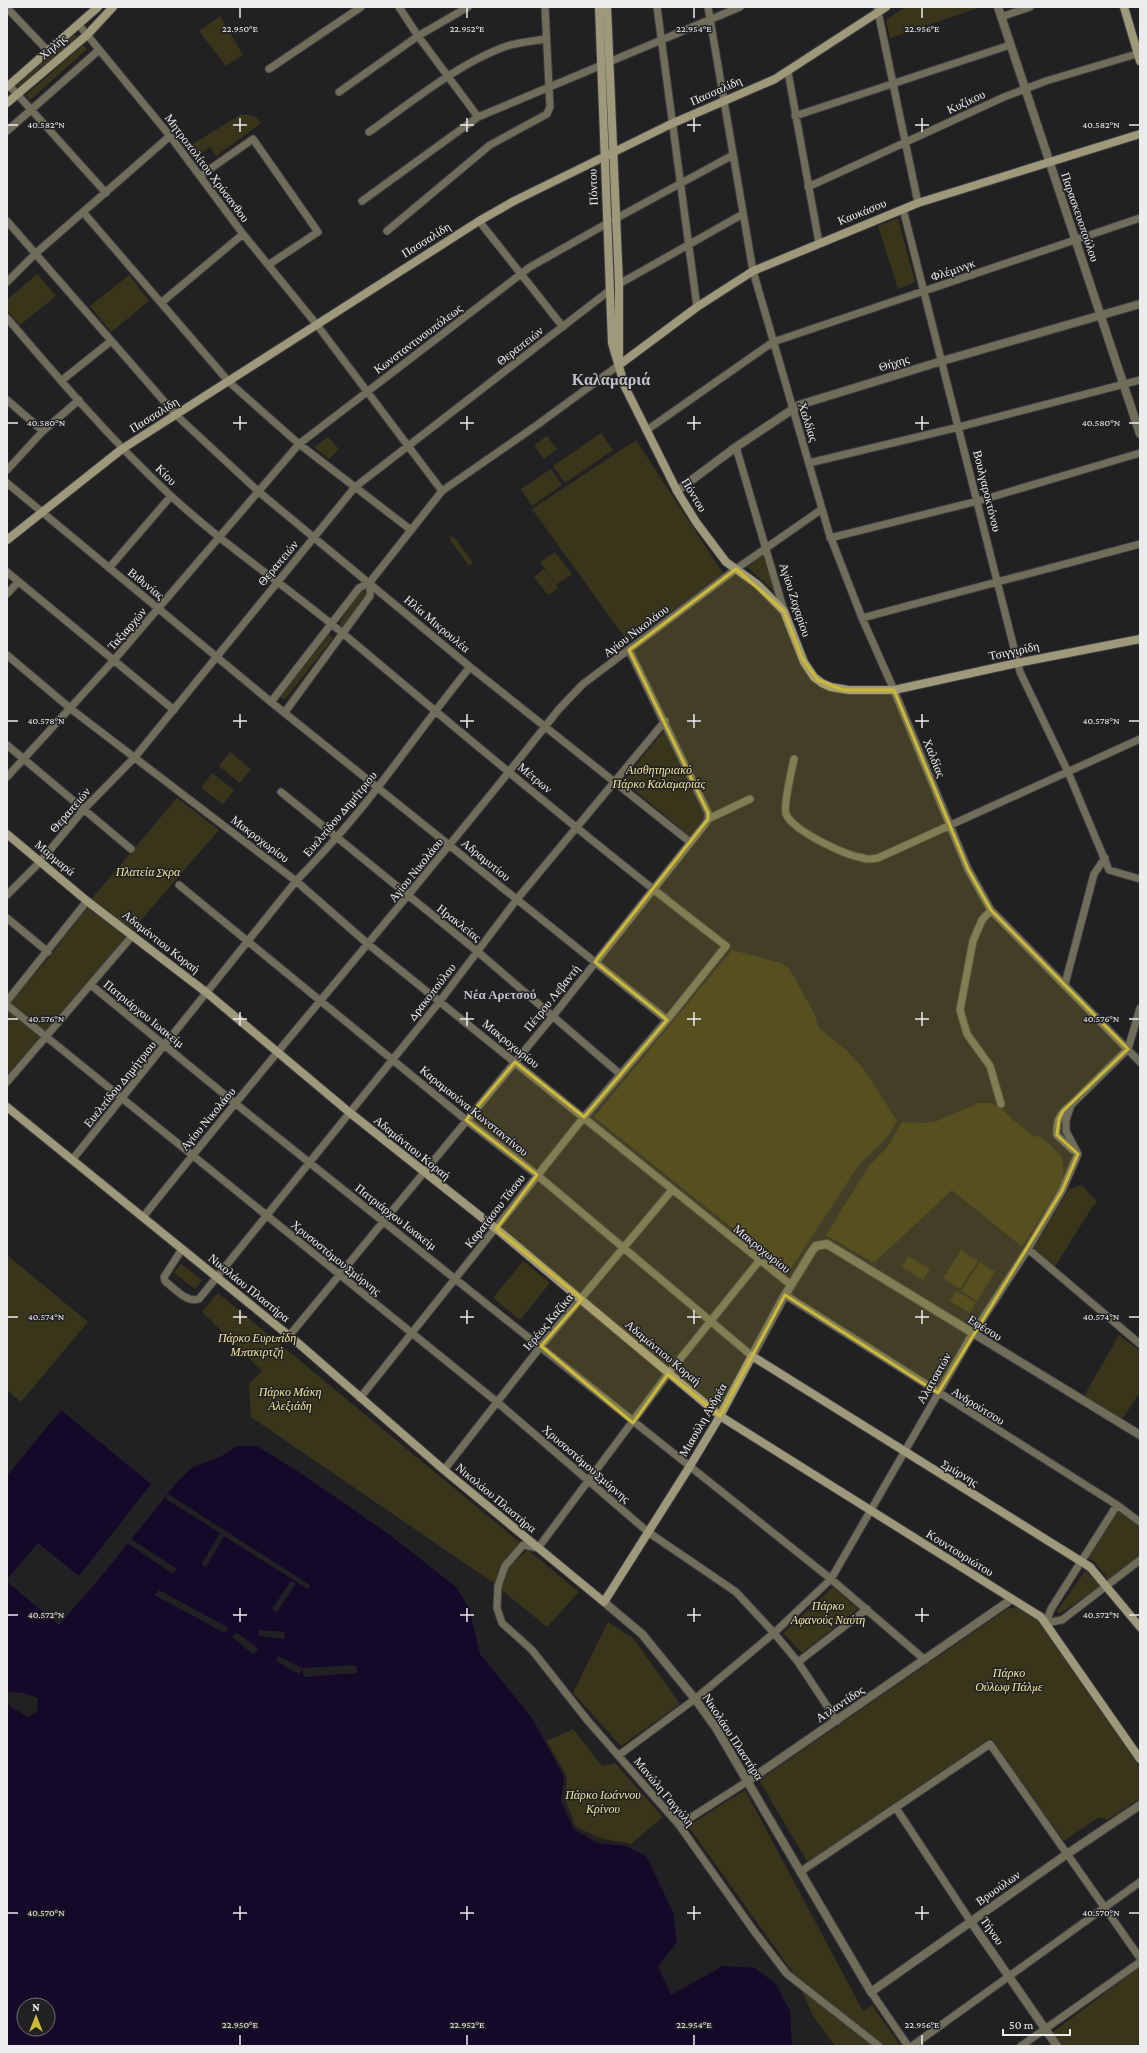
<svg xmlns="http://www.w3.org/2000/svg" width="1147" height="2053" viewBox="0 0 1147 2053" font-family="'Crimson Pro',serif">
<rect width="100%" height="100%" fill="#212124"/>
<path fill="#39351a" d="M905,7h76l-91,31 -4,-18z
M220,16l23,39 -17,11 -27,-35z
M72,31l8,10 -59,49 -7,-9z
M83,45l4,4 -57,51 -4,-5z
M240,115c9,-1 16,1 21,8l-45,33 -6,-9 -12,8 -7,-10z
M898,218l17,64 -17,7 -20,-63z
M37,274l19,22 -36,29 -13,-15v-10z
M129,275l20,26 -38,31 -21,-26z
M601,433l12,17 -48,33 -12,-17z
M547,436l10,13 -13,10 -10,-14z
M328,437l11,12 -10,10 -15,-12z
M636,440l88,135 -96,67 -96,-133z
M551,469l11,16 -30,21 -11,-17z
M451,536l4,2 18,25 -4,3 -19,-26z
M555,552l17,22 -16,11 2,3 -10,7 -14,-18 10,-8 12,16 -16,-23z
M763,555l12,35 -1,1 -27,-24z
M363,591l4,4 -23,33 -5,-5 22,-31z
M329,635l4,3 -47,60 -4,1 -2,-2z
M665,729l40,84v6l-14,18 -68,-56z
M230,752l21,17 -11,14 -21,-17z
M212,773l22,17 -11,14 -22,-16z
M177,798l42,32 -212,245v-69l44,-51 37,-52z
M732,950l49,13 8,5 26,47 3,12 29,24 16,17 34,53 -11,18 -26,24 -72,110 -194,-156z
M979,1103h10l11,4 12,12 21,17 8,1 7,6 14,14 2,22 -42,68 -70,-57 -78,73 -48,-28 43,-69 20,-21 13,-23 23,1 12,-2z
M1082,1185l15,17 -6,7 -37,59 -22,-19 37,-60z
M961,1250l17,11 -18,28 -17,-11z
M7,1255l81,67 -67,80 -14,-12z
M908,1256l22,13 -7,11 -21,-13z
M523,1261l27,22 -30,37 -27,-22z
M980,1262l15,10 -18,29 -16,-10z
M181,1264l21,16 -7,9 -21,-16z
M956,1291l20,11 -6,11 -20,-12z
M218,1293l305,252 -12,14 -13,27 -247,-169 -2,-33 13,-13 -60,-59z
M1119,1335l21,16v41l-18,28 -38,-24z
M1118,1511l22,15v31l-31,23 -14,-18 -8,-5z
M528,1550l51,42 -32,35 -49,-40c5,-17 17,-27 30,-37z
M1085,1571l17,15 -43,28 -2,-3z
M833,1587l25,22 -56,44 -19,-20z
M1018,1607l24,15 98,146v30l-33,22 -8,-3 -35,24 -73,-103 -183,125 -49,-83 248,-171z
M608,1622l26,17 46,65 -59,42 -48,-53z
M573,1729l29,37 13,-3 48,54 -32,27 -31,-6 -24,-11 -11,-28 2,-22 -20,-36z
M745,1790l118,221 9,-6 29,41h-66l-22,-30 -17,-39 -108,-151z
M1140,1967v79h-77l-10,-14z"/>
<path fill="#140929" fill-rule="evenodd" d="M61,1410l90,74 -72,92 -41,-33 -31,36v-103z
M237,1446h20l42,26 91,63 66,52 13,21 11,46 52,64 32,59 -3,24 13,29 24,13 27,3 21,10 27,56 4,30 -19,24 13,29 52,-29 32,2 20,15 15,28 2,35h-785v-464l52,43 41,-47 78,-97 15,-14 27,-10zM24,2005h24v24h-24z"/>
<path fill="#212124" d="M168,1494l142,91 -2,4 -84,-53 -18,31 -5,-2 19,-32 -54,-34z
M131,1539l46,30 -4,5 -46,-31z
M291,1581l5,2 -19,29 -5,-3z
M159,1590l70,38 -4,5 -71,-38z
M258,1630l27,2 -1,7 -25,-3z
M236,1632l22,16 -4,7 -22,-18z
M278,1656l24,12 54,-3 2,8 -54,4 -2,-8 -3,5 -23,-13z
M7,1692l17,1 14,5 -1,14 -9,5 -18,-11 -3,-3z"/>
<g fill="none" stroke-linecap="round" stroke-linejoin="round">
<defs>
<path id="minor" d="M399,7l19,29 60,81
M657,7l40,300
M708,7l45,264 76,262 33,85 32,72 74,179 23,41 149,152
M877,7l41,196
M7,8l41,43
M1001,17l29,-10
M79,25l91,111 73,98 74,91 125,166
M609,62l131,-55
M269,69l92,-62
M788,72l31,171
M9,85l97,108
M339,92l79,-56 50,-29
M795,116l215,-71
M7,131l92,-81
M369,132c40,-28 91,-70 138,-86 12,-4 26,-5 39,-7
M200,176l53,-37 65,93 -50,33
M808,187l196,-90 42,-16 94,-28
M362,201l116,-84 124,-52
M903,209l117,463 48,100 41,98 31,9
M83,212l146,170 70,62 112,86
M615,219l118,-64
M7,221l169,194 83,77 211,175 220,175
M479,221l84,106
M387,231l103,-86 57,-31 3,-7 -5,-100
M7,282l28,-28 135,-118
M619,284l124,-70
M162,302l81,-68
M7,318c52,61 104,122 163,177 55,51 119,93 176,141 125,105 251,211 380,310l-59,74 -83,97 -224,281
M61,381l50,-40
M7,400l36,31
M647,430l126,-88 367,-124
M736,447l48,164
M809,463l150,-36 181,-47
M7,470l36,-39 36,-31
M7,483l264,219 396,318
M830,538l148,-37 162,-48
M109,568l62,-72
M7,572l167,138
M7,594l11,-12
M862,618l278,-74
M629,650l79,163v6
M7,655l64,54 225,172 72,63 423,341
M271,702l88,-114 11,-6 72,-91 95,-66 82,-60
M285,712l85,-116v-14
M7,745l124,104
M794,759c-2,10 -11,47 -8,55 7,17 59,41 77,44 5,2 9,1 15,0l262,-119
M7,777l107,-117 185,-216 231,-177 76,-43
M281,792l197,160 142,122
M179,885l287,235 71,55 215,181
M7,895l33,-33 44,-53 51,-52 220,-270 255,-197
M991,910l-9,10 -9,21 -13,69 7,24 23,32 11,38
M7,918l41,34
M1065,984l29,-110 11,-16
M91,985l145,119 595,475 94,81
M7,1001l80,-100
M7,1005l490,397 151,130 88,60 38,41 24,29 39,59
M7,1082l126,-147
M1071,1105c-11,8 -15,16 -14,30l16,15
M72,1160l224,-279c29,-30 57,-61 82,-94 31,-40 60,-81 92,-120
M143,1217c136,-171 281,-336 416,-508l24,-25 153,-115 86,-60
M182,1249l-18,28 1,4c9,7 21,22 34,18l241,-298 77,-102 148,-178
M1028,1249l112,95
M759,1261l-91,113 -130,174 -15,-3 -18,21 -7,20 -1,22 5,15 30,27 56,71 91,104 75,106 33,43 92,72
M785,1295l332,210 23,17
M289,1336l264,-320 152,-192 3,-5 42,-20
M444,1470l97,-124 131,-156
M1117,1505l-66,104 -5,14 16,-3 78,-60
M798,1662l69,-53
M619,1755l76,-56 79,-66 57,-54 138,-239 59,-91 34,-58 16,-37 -12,-23v-11l5,-15 57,-56 12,-41
M896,1808l75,114
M679,1825l69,-44
M800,1872l190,-128 150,214
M871,1992l37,54
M912,2046l228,-164
M1021,2046l119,-84"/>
<path id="tertiary" d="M998,7l142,427
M677,491l59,-44 63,-42 143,-44 198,-57
M752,1356l33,-61 27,-44 4,-5 11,-2 313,191
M604,1602l38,32 53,65 21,29 155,264 196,-138 73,-49
M748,1781l264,-182
M971,1922l86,124"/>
<path id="secondary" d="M599,7l13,336 13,44 52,104 19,31 30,40 31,22 27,27 20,51 10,15 8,6 9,4 18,3h45l123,-27 123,-24
M607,7l12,277v76
M1124,7l16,54
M7,87l91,-80
M7,103l80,-68 26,-28
M619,365l78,-58 56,-36 165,-68 222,-69
M7,540l115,-91 357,-228 35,-20 157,-77 104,-45 111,-72
M7,834l80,67 120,92 142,119 150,119 221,185 321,201 99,142
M7,1107l291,236 146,127 160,132 86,-136 30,-50 32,-60 338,211 50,60"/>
</defs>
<use href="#minor" stroke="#3d3d40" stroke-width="9"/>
<use href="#tertiary" stroke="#3d3d40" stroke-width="10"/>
<use href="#secondary" stroke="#3d3d40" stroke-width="10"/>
<use href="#minor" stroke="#706e5b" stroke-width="7"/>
<use href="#tertiary" stroke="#706e5b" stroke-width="8"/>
<use href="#secondary" stroke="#9e997b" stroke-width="8"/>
</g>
<path fill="#cdb938" fill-opacity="0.2" stroke="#cdb938" stroke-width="3" stroke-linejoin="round" d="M736,569l48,42 18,47 16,22 25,10h51l74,179 23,41 137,139 -65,62 -4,8 -2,16 21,19 -16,37 -124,202 -153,-98 -65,121 -52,-42 -35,49 -92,-77 41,-47 -86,-70 41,-54 -71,-55 49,-58 69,55 83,-97 -72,-58 113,-143v-6l-79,-163z"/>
<path fill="none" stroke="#ececee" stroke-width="1.5" d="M240,8v10M467,8v10M694,8v10M922,8v10M240,118v14M467,118v14M694,118v14M922,118v14M8,125h10M233,125h14M460,125h14M687,125h14M915,125h14M1129,125h10M240,416v14M467,416v14M694,416v14M922,416v14M8,423h10M233,423h14M460,423h14M687,423h14M915,423h14M1129,423h10M240,714v14M467,714v14M694,714v14M922,714v14M8,721h10M233,721h14M460,721h14M687,721h14M915,721h14M1129,721h10M240,1012v14M467,1012v14M694,1012v14M922,1012v14M8,1019h10M233,1019h14M460,1019h14M687,1019h14M915,1019h14M1129,1019h10M240,1310v14M467,1310v14M694,1310v14M922,1310v14M8,1317h10M233,1317h14M460,1317h14M687,1317h14M915,1317h14M1129,1317h10M240,1608v14M467,1608v14M694,1608v14M922,1608v14M8,1615h10M233,1615h14M460,1615h14M687,1615h14M915,1615h14M1129,1615h10M240,1906v14M467,1906v14M694,1906v14M922,1906v14M8,1913h10M233,1913h14M460,1913h14M687,1913h14M915,1913h14M1129,1913h10M240,2035v10M467,2035v10M694,2035v10M922,2035v10"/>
<g text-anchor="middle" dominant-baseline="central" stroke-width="3" stroke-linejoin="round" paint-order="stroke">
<g font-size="12" fill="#ececee" stroke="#212124">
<text transform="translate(53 47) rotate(-40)">Χηλής</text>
<text transform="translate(716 91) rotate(-24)">Πασσαλίδη</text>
<text transform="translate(966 102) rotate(-25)">Κυζίκου</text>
<text transform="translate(207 168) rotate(53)">Μητροπολίτου Χρύσανθου</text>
<text transform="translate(593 187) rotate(-92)">Πόντου</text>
<text transform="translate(862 212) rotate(-22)">Καυκάσου</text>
<text transform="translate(1080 217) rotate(71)">Παρασκευοπούλου</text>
<text transform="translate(426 240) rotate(-32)">Πασσαλίδη</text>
<text transform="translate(953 270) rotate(-19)">Φλέμινγκ</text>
<text transform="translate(418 339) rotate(-37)">Κωνσταντινουπόλεως</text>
<text transform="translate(520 346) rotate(-38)">Θεραπειών</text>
<text transform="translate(894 363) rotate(-17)">Θήχης</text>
<text transform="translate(154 415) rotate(-32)">Πασσαλίδη</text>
<text transform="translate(808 422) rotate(72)">Χαλδίας</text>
<text transform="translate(166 475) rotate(44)">Κίου</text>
<text transform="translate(987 491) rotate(76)">Βουλγαροκτόνου</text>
<text transform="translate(694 495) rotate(59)">Πόντου</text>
<text transform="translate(278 563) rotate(-50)">Θεραπειών</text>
<text transform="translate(146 584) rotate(39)">Βιθυνίας</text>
<text transform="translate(795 600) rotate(72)">Αγίου Ζαχαρίου</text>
<text transform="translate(437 624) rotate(40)">Ηλία Μικρουλέα</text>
<text transform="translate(127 629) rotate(-49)">Ταξιαρχών</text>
<text transform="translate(636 631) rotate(-37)">Αγίου Νικολάου</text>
<text transform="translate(1014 651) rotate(-12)">Τσιγγιρίδη</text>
<text transform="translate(934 758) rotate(68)">Χαλδίας</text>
<text transform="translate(535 778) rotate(39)">Μέτρων</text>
<text transform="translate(70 810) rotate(-49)">Θεραπειών</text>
<text transform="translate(340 814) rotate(-50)">Ευελπίδου Δημήτριου</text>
<text transform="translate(260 839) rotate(37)">Μακροχωρίου</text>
<text transform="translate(55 858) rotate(40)">Μαρμαρά</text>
<text transform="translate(486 860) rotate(39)">Αδραμυτίου</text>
<text transform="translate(416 870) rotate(-51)">Αγίου Νικολάου</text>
<text transform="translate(459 923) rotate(38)">Ηρακλείας</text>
<text transform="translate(161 942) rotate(38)">Αδαμάντιου Κοραή</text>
<text transform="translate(432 992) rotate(-52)">Δρακοπούλου</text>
<text transform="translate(552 998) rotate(-51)">Πέτρου Λεβαντή</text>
<text transform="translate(144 1014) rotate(39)">Πατριάρχου Ιωακείμ</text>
<text transform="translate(511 1044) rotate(39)">Μακροχωρίου</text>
<text transform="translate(120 1084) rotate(-51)">Ευελπίδου Δημήτριου</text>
<text transform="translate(474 1111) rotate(39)">Καραμαούνα Κωνσταντίνου</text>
<text transform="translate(208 1119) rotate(-50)">Αγίου Νικολάου</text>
<text transform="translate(412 1148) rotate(39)">Αδαμάντιου Κοραή</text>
<text transform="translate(495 1211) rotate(-52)">Καρατάσου Τάσου</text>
<text transform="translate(396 1217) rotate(38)">Πατριάρχου Ιωακείμ</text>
<text transform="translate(762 1249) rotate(39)">Μακροχωρίου</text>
<text transform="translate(336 1258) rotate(39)">Χρυσοστόμου Σμύρνης</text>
<text transform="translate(249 1288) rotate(39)">Νικολάου Πλαστήρα</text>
<text transform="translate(548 1322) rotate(-50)">Ιερέως Καζίκα</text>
<text transform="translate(985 1328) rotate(32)">Εφέσου</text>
<text transform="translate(663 1353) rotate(40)">Αδαμάντιου Κοραή</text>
<text transform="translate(934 1378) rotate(-60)">Αλατσατών</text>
<text transform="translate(978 1406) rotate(32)">Ανδρούτσου</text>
<text transform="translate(703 1420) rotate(-60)">Μιαούλη Ανδρέα</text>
<text transform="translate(586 1464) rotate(41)">Χρυσοστόμου Σμύρνης</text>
<text transform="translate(960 1473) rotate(32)">Σμύρνης</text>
<text transform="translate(496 1498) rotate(40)">Νικολάου Πλαστήρα</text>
<text transform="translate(960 1553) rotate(32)">Κουντουριώτου</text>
<text transform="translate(840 1704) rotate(-34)">Ατλαντίδος</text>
<text transform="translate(733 1737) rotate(57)">Νικολάου Πλαστήρα</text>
<text transform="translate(664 1792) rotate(50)">Μανώλη Γαγγύλη</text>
<text transform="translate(998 1888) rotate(-35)">Βρυούλων</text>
<text transform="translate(992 1931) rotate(55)">Τήνου</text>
</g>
<g font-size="12" font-style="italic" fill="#f0e59b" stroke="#212124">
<text x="659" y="770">Αισθητηριακό<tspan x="659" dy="14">Πάρκο Καλαμαριάς</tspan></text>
<text x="148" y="872">Πλατεία Σκρα</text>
<text x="257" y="1338">Πάρκο Ευριπίδη<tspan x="257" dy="14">Μπακιρτζή</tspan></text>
<text x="290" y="1392">Πάρκο Μάκη<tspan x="290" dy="14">Αλεξιάδη</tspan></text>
<text x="828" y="1606">Πάρκο<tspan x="828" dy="14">Αφανούς Ναύτη</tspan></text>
<text x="1009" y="1673">Πάρκο<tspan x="1009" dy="14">Ούλωφ Πάλμε</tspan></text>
<text x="603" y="1795">Πάρκο Ιωάννου<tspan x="603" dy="14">Κρίνου</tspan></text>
</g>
<g font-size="13" font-weight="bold" fill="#c1c0c5" stroke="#212124">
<text x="500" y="994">Νέα Αρετσού</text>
</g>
<g font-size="16" font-weight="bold" fill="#c1c0c5" stroke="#212124">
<text x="611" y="379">Καλαμαριά</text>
</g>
</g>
<g font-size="10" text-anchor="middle" fill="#ececee" stroke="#212124" stroke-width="3" stroke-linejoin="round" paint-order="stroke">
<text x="240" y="32">22.950°E</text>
<text x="467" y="32">22.952°E</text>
<text x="694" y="32">22.954°E</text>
<text x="922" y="32">22.956°E</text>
<text x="46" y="128">40.582°N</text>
<text x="1101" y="128">40.582°N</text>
<text x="46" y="426">40.580°N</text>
<text x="1101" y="426">40.580°N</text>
<text x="46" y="724">40.578°N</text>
<text x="1101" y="724">40.578°N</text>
<text x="46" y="1022">40.576°N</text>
<text x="1101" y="1022">40.576°N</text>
<text x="46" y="1320">40.574°N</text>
<text x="1101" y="1320">40.574°N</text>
<text x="46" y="1618">40.572°N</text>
<text x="1101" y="1618">40.572°N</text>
<text x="46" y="1916">40.570°N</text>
<text x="1101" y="1916">40.570°N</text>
<text x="240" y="2028">22.950°E</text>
<text x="467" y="2028">22.952°E</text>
<text x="694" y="2028">22.954°E</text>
<text x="922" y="2028">22.956°E</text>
</g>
<rect width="1147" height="2053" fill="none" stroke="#ececee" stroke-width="16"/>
<g transform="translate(36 2017)"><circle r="19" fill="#212124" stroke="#727275"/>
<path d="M0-3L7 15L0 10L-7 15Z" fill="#cdb938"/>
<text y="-6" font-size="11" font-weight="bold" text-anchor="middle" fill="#ececee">N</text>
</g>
<path d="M1003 2029v6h67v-6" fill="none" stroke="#ececee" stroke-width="2"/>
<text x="1009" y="2029" font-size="12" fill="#ececee" stroke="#212124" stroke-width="3" paint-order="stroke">50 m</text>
</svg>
